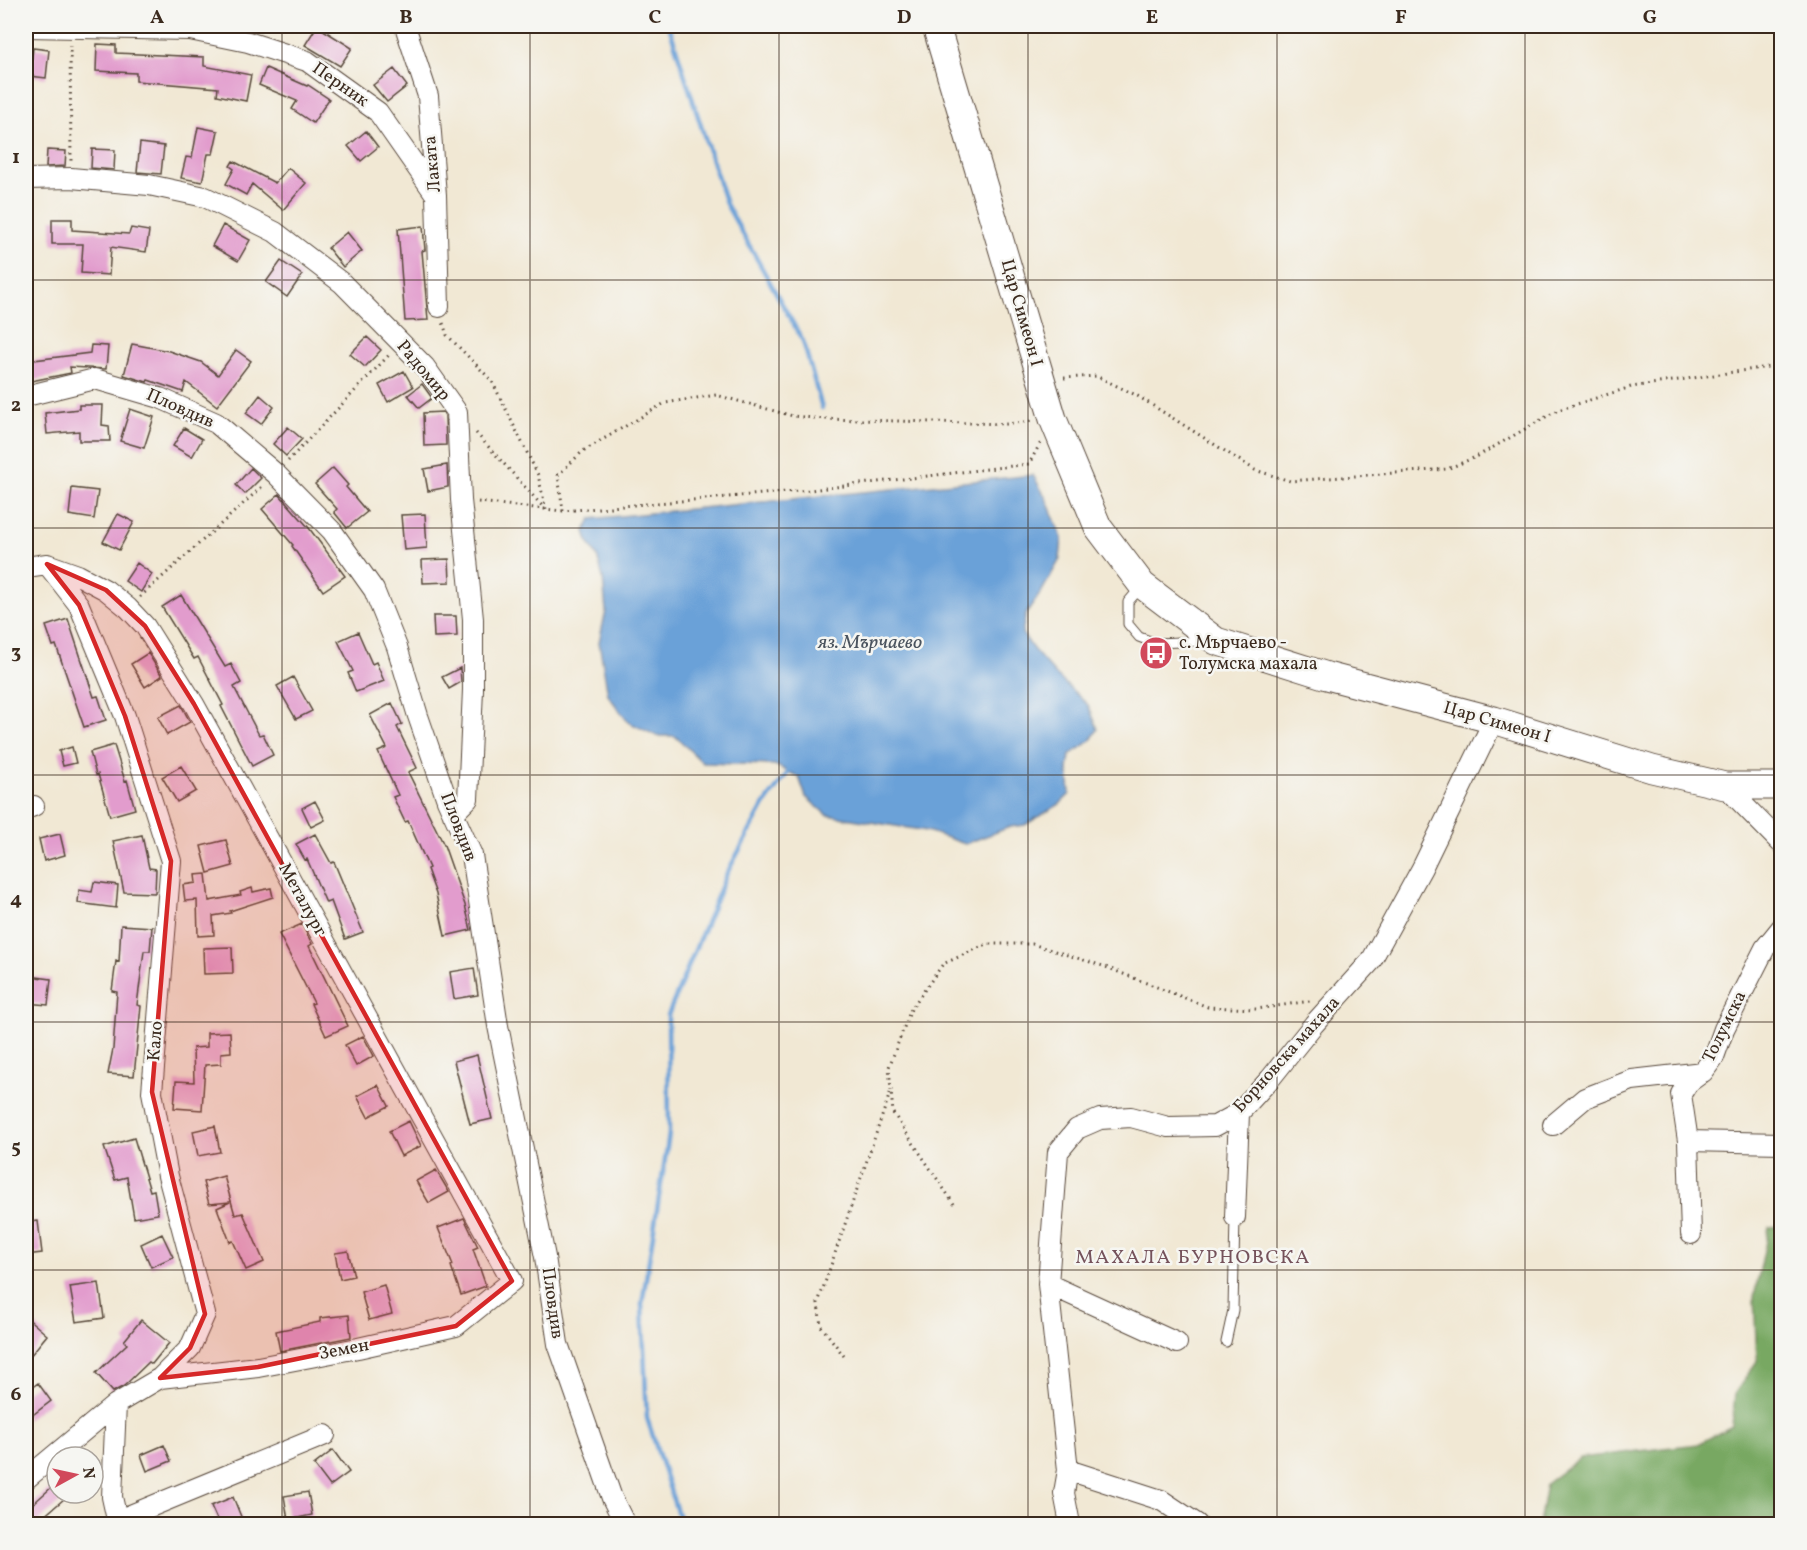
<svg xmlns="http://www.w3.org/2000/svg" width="1807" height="1550" viewBox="0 0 1807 1550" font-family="Vollkorn,serif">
<rect width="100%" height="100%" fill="#f6f6f2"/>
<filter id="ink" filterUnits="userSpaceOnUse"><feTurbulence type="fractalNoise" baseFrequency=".0167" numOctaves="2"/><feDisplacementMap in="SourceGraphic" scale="12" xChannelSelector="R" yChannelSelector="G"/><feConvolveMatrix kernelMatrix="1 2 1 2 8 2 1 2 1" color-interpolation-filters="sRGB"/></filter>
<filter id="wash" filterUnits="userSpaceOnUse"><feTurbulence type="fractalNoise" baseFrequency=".008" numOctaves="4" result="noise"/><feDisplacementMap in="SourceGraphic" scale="24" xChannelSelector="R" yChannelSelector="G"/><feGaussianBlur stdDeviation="1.35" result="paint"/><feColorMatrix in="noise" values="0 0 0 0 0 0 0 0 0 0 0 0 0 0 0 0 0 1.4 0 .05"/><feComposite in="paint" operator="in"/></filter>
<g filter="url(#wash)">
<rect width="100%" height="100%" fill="#f1e8d4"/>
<path fill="#78a862" stroke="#5a6940" stroke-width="1.5" d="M1781,1226v298h-242l7,-40 34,-26 118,-14 34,-18 3,-33 22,-32 -3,-64 15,-70z"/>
<path fill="#6aa1d8" stroke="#52667b" stroke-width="1.5" d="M1033,475l13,23 16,40 -2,21 -18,32 -16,23 -4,19 11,16 24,27 31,29 10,24 -7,11 -21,15 -2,14 2,25 -10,10 -35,21 -15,2 -45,17 -38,-13 -100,-16 -21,-18 -7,-20 -24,-12 -72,-2 -28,-27h-18l-29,-14 -20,-27 -9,-53 7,-31 -3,-33 -6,-22 -9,-14 -3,-11 6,-12z"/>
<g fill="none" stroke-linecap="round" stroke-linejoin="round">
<path stroke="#6aa1d8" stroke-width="4.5" d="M669,26l57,178 77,137 19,67
M681,1524l-34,-106 -5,-114 27,-170 -1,-119 59,-142 37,-68 28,-38"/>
</g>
<g id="blocks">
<path fill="#e29ccd" d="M317,26l35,22 -12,18 -35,-21z
M97,44l19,1v8l88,4v9l47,9 -5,26 -29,-6 1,-7 -82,-7v-8l-40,-2z
M33,48l16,2 -3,28 -16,-2z
M266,68l41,18 1,-1 21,14 -16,24 -21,-14 5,-8 -38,-16z
M394,69l13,17 -20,16 -14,-17z
M198,127l20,4 -5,23h-5l-6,28 -21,-4 5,-21 6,1z
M366,131l12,16 -17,14 -13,-15z
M140,143l24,3 -3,28 -24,-2z
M92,149l23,1 -1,20 -23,-2z
M47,150l19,1 -1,15 -19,1z
M233,161l42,22 13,-15 18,15 -23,27 -31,-26 -6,11 -20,-11 8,-15 -4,-3z
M52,219h20v11l57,4 2,-6 18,3 -3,21 -35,-5 -2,28 -28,-2 2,-29h-31z
M223,225l27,15 -12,21 -26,-15z
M423,226l2,24 -3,1 6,69 -23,1 -7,-92z
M347,232l15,19 -19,16 -15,-19z
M281,261l21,14 -15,22 -21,-15z
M367,337l14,13 -16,17 -15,-13z
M132,344l37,7 32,11 17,13 18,-25 15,11 -34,45 -31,-24 -3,10 -35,-12 -1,2 -23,-7z
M91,345l17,1 -2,23 -36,-2 1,6 -45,9v-21l64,-8z
M404,371l9,16 -25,15 -9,-17z
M422,384l10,14 -13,10 -11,-13z
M260,395l14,12 -13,17 -15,-11z
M79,405h24l-1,20 7,1 1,15h-31v-10l-32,3 -2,-21 34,-4z
M130,409l24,8 -10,31 -24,-7z
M443,412l2,4 1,29 -22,1 -1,-33z
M288,427l14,12 -16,17 -13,-12z
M184,428l18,11 -10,18 -19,-11z
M447,465l1,22 -20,4 -4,-22z
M251,468l10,10 -16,16 -9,-9z
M333,468l15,17 -2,2 21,25 -20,16 -13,-16 3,-3 -22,-25z
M72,488l26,3 -4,28 -25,-4z
M279,494l30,34 36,48 -22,15 -31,-45 1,-1 -31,-36z
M118,514l16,8 -15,28 -16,-8z
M425,514l2,34 -23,2 -3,-35z
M449,559l1,23 -27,1 -1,-23z
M137,563l15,11 -11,18 -16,-11z
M181,595l44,72 6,-3 10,19 -7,4 25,48 4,-1 10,21 -21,11 -31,-60 2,-1 -25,-48 -4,2 -32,-52z
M433,616h23l1,20 -23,1z
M68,619l26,78 4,-1 8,24 -22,7 -28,-82 -3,1 -7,-20z
M358,632l14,32 4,-2 8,19 -28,11 -8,-19 5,-2 -15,-30z
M148,653l14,23 -17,11 -14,-23z
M460,668l1,14 -12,7 -7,-12z
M293,677l19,34 -16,8 -19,-33z
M392,703l10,21 -5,3 20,41 -9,4 36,73 21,60 6,25 -26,6 -9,-42 -9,-25 2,-1 -21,-47 -3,1 -12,-25 5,-2 -20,-43 9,-4 -17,-33z
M181,705l9,17 -23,13 -9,-18z
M114,745l11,36 2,-1 8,29 -25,7 -12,-42 -2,1 -6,-23z
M72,747l4,16 -13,3 -4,-15z
M181,766l15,25 -19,11 -15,-25z
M315,801l10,19 -14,7 -9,-19z
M60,834l5,21 -21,6 -5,-22z
M315,834l16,29 3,-1 29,70 -18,7 -14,-38 -5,2 -19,-44 -2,1 -9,-16z
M142,835l7,33 7,1 -1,24 -31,-1 -11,-51z
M226,840l7,26 -25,7 -7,-27z
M206,874l3,27 32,-6 -1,-3 12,-4 1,4 18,-4 2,9 -43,14 1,2 -18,3 1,19 -16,1 -1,-36 -12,1 -2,-16 13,-2 -1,-8z
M94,882l24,3 -2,23 -38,-5 1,-13 13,2z
M302,924l10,20 -3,2 39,80 -22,10 -15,-32 3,-1 -35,-69z
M121,925l31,2 -2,24h-6l-7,54 4,1 -7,70 -26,-2 5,-25 4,-57 -5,-1 4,-30 3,1z
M232,947l1,26 -29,1 -1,-26z
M474,968l4,27 -24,4 -4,-27z
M29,976l22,3 -3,26 -22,-2z
M230,1032l1,20 -10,1v11l-16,1 -3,45 -28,-2 2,-27 18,1 -1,-34 14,-1v-14z
M363,1036l11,20 -18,10 -11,-21z
M477,1055l15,64 -22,5 -16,-63z
M378,1085l11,21 -21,11 -11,-21z
M409,1121l12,25 -20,10 -12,-25z
M215,1126l5,26 -22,4 -5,-25z
M134,1138l16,53 4,-1 4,24 -24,4 -7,-41 -12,3 -11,-33z
M436,1170l13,22 -20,11 -13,-22z
M224,1176l11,39 8,-2 21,49 -18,8 -13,-29 -3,1 -13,-34 13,-6 -21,2 -6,-22z
M464,1218l14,29 -5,2 13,37 -25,9 -10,-29 2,-1 -15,-37z
M38,1221l4,32 -16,2v-33z
M162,1234l11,23 -22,10 -10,-23z
M348,1251l6,25 -14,3 -5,-26z
M99,1283l5,35 -28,4 -6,-35z
M384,1285l8,29 -23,6 -8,-28z
M349,1315l2,22 -71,14 -4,-20 44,-9v-4z
M26,1317l21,18 -21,26z
M141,1320l28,23 -17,21 -3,-2 -25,24 -11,6 -17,-19 31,-29 -3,-3z
M38,1383l13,18 -25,19v-28z
M164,1445l7,16 -24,10 -6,-16z
M333,1450l16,22 -19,14 -16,-21z
M53,1486l11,13 -29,25h-9v-14z
M308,1492l4,23 -24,5 -4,-24z
M233,1497l11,27h-25l-8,-18z"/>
</g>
</g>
<g filter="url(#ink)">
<use href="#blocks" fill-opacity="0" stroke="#564639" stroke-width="1.5"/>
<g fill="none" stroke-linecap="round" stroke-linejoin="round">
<defs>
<path id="lane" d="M1141,587l-13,15v22l11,13 16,6 51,-2
M1226,1342l7,-32 2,-93"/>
<path id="street" d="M405,26l23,70 8,99 3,112
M26,27l164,3 58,12 59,19 71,51 58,83
M26,179l45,-1 78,7 56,12 70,35 67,51 83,84 32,45 4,88 12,119v71l-5,109 -15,15
M26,396l69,-17 65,19 56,25 60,51 56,57 42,59 23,57 21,69 29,84 25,55 26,171 47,231 13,87 54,154 13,26
M26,567l21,-3 31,11 28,15 22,18 17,18 49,78 318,577 -56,45 -98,22 -100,19 -98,11
M1725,786l57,58
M26,809l8,-3
M1553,1125l32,-27 47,-18 71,-8
M1688,1141l94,2
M1235,1217l4,-104
M1691,1234l-3,-93 -7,-47 7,-11 15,-11 11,-15 10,-28 41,-81 17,-21
M1048,1284l129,59
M116,1404l-4,93 6,27
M1068,1470l93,30 36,24
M26,1479l90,-75 44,-26 30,-30 15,-34 -37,-138 -16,-84 19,-231 -46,-145 -46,-111 -32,-41
M116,1521l209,-86
M1070,1524l-6,-31 4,-23 -20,-186 10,-132 19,-23 23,-10 31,-2 37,10 47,-1 24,-13 31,-34 44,-55 57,-63 51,-93 72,-148"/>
<path id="secondary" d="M936,26l117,393 45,108 44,58 74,56 111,35 167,44 158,49 73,17h57"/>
</defs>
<use href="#lane" stroke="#564639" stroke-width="11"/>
<use href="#street" stroke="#564639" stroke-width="22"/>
<use href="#secondary" stroke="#564639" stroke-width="29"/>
<path stroke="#564639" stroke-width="3" stroke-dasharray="1.5 4.5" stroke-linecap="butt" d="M70,45l1,116
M443,323l4,12 45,46 46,94 8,35
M1064,378l32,-2 40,19 119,75 35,11 157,-12 31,-13 80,-46 73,-23 151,-22
M476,433l68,75
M288,461l101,-106
M478,502l85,9 247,-21 219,-26 12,-22
M563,511l-5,-36 25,-24 82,-48 51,-8 77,21 31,3 182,5 25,-3
M140,597l124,-112
M954,1204l-61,-91 -4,-46 22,-58 32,-45 44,-20h45l71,22 105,41 49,2 53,-8
M844,1356l-23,-30 -3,-23 72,-210"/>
<use href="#lane" stroke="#fff" stroke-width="9"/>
<use href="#street" stroke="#fff" stroke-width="20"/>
<use href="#secondary" stroke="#fff" stroke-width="27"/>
</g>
</g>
<path fill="#d62828" fill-opacity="0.2" stroke="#d62828" stroke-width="4.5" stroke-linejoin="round" d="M47,564l59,26 39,36 49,78 318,577 -56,45 -198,41 -98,11 30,-30 15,-34 -53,-222 19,-231 -46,-145 -46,-111z"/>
<path fill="none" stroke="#3b2a1e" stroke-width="1.5" stroke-opacity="0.55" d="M282,26v1498M530,26v1498M779,26v1498M1028,26v1498M1277,26v1498M1525,26v1498M26,280h1756M26,528h1756M26,775h1756M26,1022h1756M26,1270h1756"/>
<defs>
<symbol id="bus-disc" viewBox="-11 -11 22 22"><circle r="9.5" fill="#d1495b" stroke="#f6f6f2"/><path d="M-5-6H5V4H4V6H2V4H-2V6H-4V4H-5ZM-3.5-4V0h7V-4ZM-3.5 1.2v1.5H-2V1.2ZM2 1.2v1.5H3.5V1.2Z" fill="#fff"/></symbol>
</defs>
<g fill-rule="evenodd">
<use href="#bus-disc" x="1137" y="634" width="38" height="38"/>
</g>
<g text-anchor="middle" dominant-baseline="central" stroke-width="5" stroke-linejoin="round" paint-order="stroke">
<g font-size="18" fill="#3b2a1e" stroke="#f6f6f2">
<text transform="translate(340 85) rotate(35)">Перник</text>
<text transform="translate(433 164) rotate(-95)">Лаката</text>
<text transform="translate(1021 313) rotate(74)">Цар Симеон I</text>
<text transform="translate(423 371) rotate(50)">Радомир</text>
<text transform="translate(180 409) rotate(24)">Пловдив</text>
<text transform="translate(1497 723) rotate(16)">Цар Симеон I</text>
<text transform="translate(458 827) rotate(69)">Пловдив</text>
<text transform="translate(302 900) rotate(61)">Металург</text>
<text transform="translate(1725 1027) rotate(-64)">Толумска</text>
<text transform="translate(156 1041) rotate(-86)">Кало</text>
<text transform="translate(1287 1055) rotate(-48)">Борновска махала</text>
<text transform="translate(552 1303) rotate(82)">Пловдив</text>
<text transform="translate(344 1350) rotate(-11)">Земен</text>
</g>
<g font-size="18" fill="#3b2a1e" stroke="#f6f6f2" text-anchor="start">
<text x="1179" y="643">с. Мърчаево -<tspan x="1179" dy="21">Толумска махала</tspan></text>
</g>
<g font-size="20" font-style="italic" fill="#4b545f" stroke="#f6f6f2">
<text x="870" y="643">яз. Мърчаево</text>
</g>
<g font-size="20" letter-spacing="1.5" fill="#75525b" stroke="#f6f6f2">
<text x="1193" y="1258">МАХАЛА БУРНОВСКА</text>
</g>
</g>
<rect width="1807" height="1550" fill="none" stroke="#f6f6f2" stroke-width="66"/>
<g transform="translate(75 1475) rotate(82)"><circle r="28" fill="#f6f6f2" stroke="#aba49d" stroke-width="1.5"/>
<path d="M0-4.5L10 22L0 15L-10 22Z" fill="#d1495b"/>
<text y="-9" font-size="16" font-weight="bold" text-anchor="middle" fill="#3b2a1e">N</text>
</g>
<rect x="33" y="33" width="1741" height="1484" fill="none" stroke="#3b2a1e" stroke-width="2"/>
<g font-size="20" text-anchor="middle" font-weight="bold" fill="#3b2a1e">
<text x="157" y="23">A</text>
<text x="406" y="23">B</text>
<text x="655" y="23">C</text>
<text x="904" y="23">D</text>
<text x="1152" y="23">E</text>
<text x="1401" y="23">F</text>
<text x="1650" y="23">G</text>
<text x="16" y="163">1</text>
<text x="16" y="411">2</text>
<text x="16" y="658">3</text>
<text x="16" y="905">4</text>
<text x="16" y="1153">5</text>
<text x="16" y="1400">6</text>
</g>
</svg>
